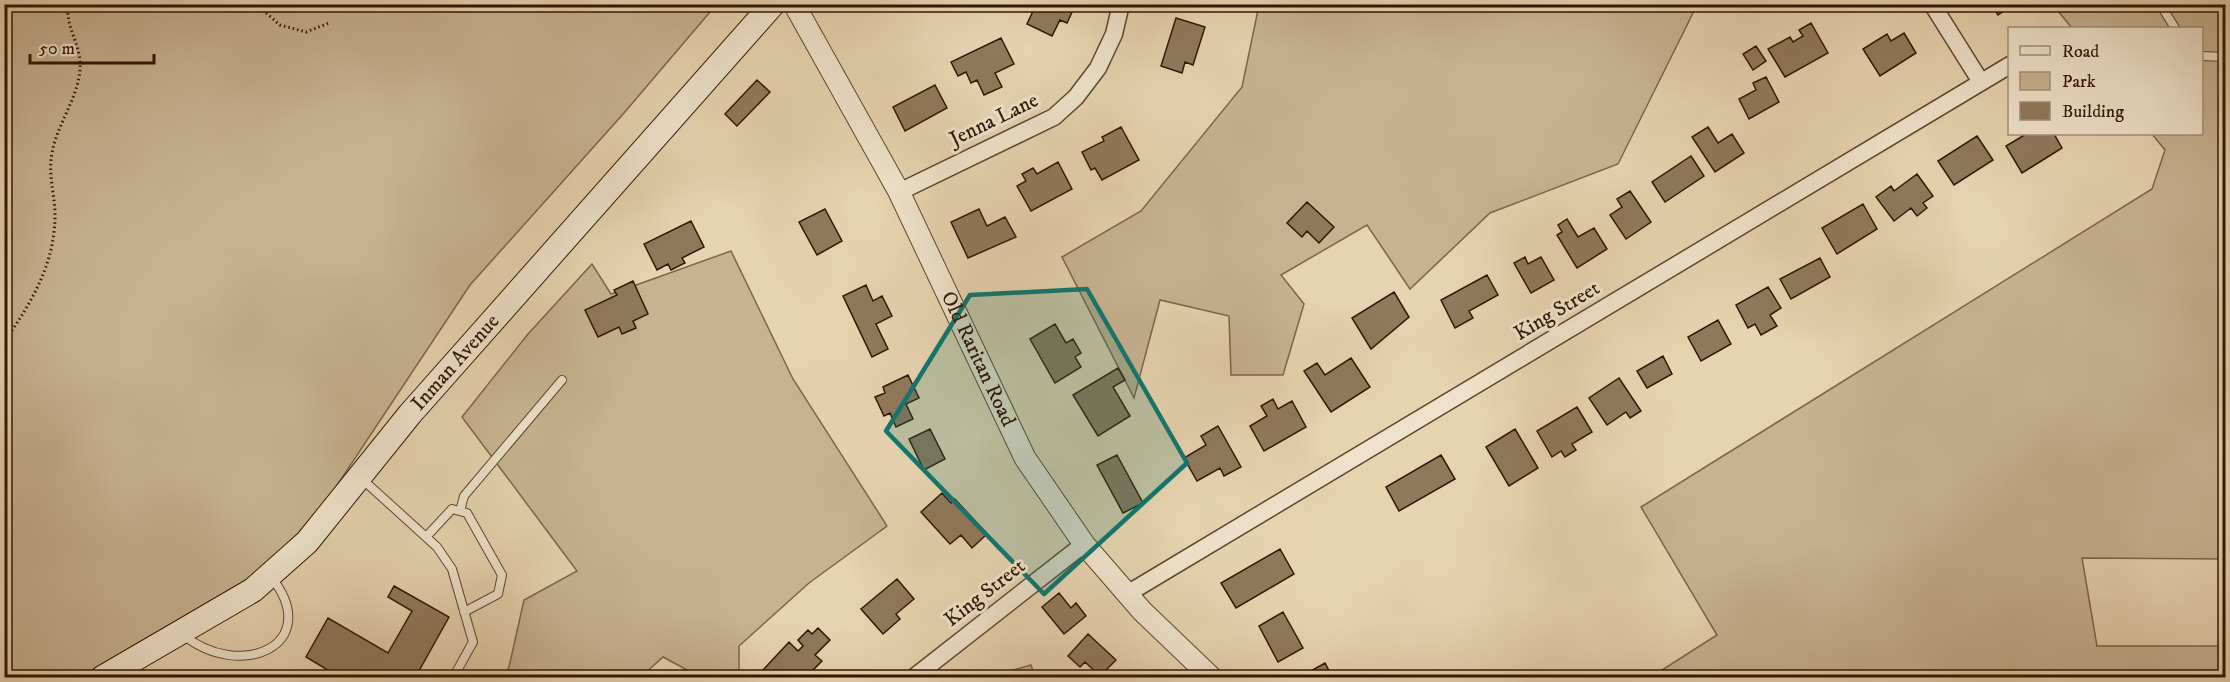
<svg xmlns="http://www.w3.org/2000/svg" width="2230" height="682" viewBox="0 0 2230 682" font-family="'IM FELL DW Pica',serif">
<rect width="100%" height="100%" fill="#e6d3b0"/>
<filter id="stains"><feTurbulence type="fractalNoise" baseFrequency=".00333" numOctaves="4"/><feColorMatrix values="0 0 0 0 .2 0 0 0 0 .09 0 0 0 0 .02 0 0 0 .5 -.17"/></filter>
<radialGradient id="worn" r=".72"><stop offset=".6" stop-color="#630" stop-opacity="0"/><stop offset="1" stop-color="#630" stop-opacity=".3"/></radialGradient>
<path fill="#c7b392" stroke="#7c6549" stroke-width="1.5" d="M4,5h712l-92,108 -154,172 -160,241 -66,56 -159,96 -80,-1z
M1259,5h438l-79,159 -128,49 -80,76 -43,-64 -86,50 23,29 -21,71h-52l-2,-59 -69,-16 -26,98 -72,-141 79,-46 101,-124z
M2053,5h172l1,462h-7l6,21v71l-143,-1 15,88h128v31h-574l66,-42 -76,-128 511,-318 13,-39 -13,-16h50v-106h-130z
M731,251l62,128 94,147 -78,57 -70,63v31h-39l-37,-20 -22,20h-137l5,-10 15,-67 53,-29 -115,-154 66,-83 64,-70 19,30z
M1031,665l4,12h-46z"/>
<path fill="#8f795c" stroke="#301700" stroke-width="1.5" d="M1044,4h20l9,6 -6,13 -7,-3 -8,16 -25,-12 8,-17 7,3z
M1991,4h23l-16,11z
M1176,18l29,9 -12,38 -8,-3 -3,11 -21,-7z
M1811,23l17,30 -43,24 -17,-28 22,-12 3,5 10,-6 -4,-6z
M1904,33l12,20 -36,23 -17,-27 24,-15 4,7z
M1001,38l13,26 -19,9 7,14 -18,8 -7,-15 -6,3 -5,-11 -8,4 -7,-14z
M1756,46l10,15 -13,9 -10,-16z
M1766,77l13,25 -30,17 -10,-20 17,-9 -3,-7z
M757,80l13,12 -33,34 -12,-12z
M935,85l12,23 -42,23 -12,-24z
M1121,127l18,33 -37,20 -7,-12 -4,2 -9,-18 22,-11 -2,-4z
M1708,127l10,16 14,-9 12,19 -29,19 -23,-35z
M2026,134h28l8,14 -40,25 -16,-27z
M1977,136l16,24 -39,25 -16,-24z
M1691,156l13,20 -39,26 -13,-20z
M1058,162l14,27 -41,22 -14,-25 9,-5 -4,-7 11,-6 4,6z
M1917,174l16,22 -10,7 4,5 -10,8 -6,-8 -17,13 -18,-24 15,-11 3,5z
M1630,191l21,31 -25,17 -16,-24 12,-8 -5,-8z
M1307,202l27,25 -15,16 -12,-12 -5,6 -15,-14z
M1863,204l14,25 -40,25 -15,-26z
M825,209l17,32 -25,14 -18,-33z
M979,209l8,17 18,-9 11,20 -48,21 -17,-36z
M1567,219l11,18 16,-9 13,21 -30,19 -20,-33 5,-3 -4,-7z
M691,221l13,26 -22,11 3,5 -14,7 -3,-6 -11,6 -13,-26z
M1525,257l3,7 13,-7 13,23 -23,13 -17,-30z
M1820,258l10,19 -39,22 -11,-20z
M1487,275l11,20 -29,16 4,7 -18,10 -14,-28z
M633,281l15,33 -15,7 3,7 -14,6 -3,-7 -21,10 -13,-27 32,-15 -3,-5z
M866,285l7,16 9,-5 10,20 -16,8 12,25 -16,8 -29,-61z
M1768,287l13,21 -11,7 7,11 -16,9 -6,-11 -7,4 -12,-23z
M1394,292l15,25 -38,32 -19,-31z
M1718,320l13,24 -30,17 -13,-24z
M1055,324l11,19 7,-4 8,14 -6,4 6,10 -26,16 -25,-44z
M1663,356l9,18 -25,14 -10,-17z
M1351,358l19,29 -39,25 -27,-41 13,-8 8,12z
M1118,368l7,12 -12,7 17,29 -32,20 -25,-41z
M908,375l11,23 -13,6 7,15 -17,8 -6,-14 -6,3 -9,-19 10,-4 -2,-6z
M1619,378l22,33 -11,7 -4,-6 -19,13 -18,-27z
M1273,399l5,10 14,-8 14,26 -42,24 -14,-25 17,-10 -6,-10z
M1577,407l15,25 -20,12 4,6 -11,7 -4,-6 -9,6 -15,-26z
M1218,426l23,41 -17,9 -4,-8 -23,13 -13,-23 22,-13 -5,-9z
M930,429l15,30 -21,11 -15,-31z
M1515,429l23,39 -29,18 -23,-39z
M1117,455l26,48 -20,10 -26,-48z
M1441,455l14,24 -56,32 -13,-24z
M942,493l9,10 4,-4 32,35 -15,14 -11,-13 -11,9 -29,-32z
M1280,549l14,25 -58,34 -15,-25z
M897,579l17,20 -18,15 4,5 -17,15 -22,-25z
M394,586l55,31 -34,61h-74l-35,-21 22,-39 60,35 24,-42 -24,-14z
M1059,593l12,15 5,-5 10,13 -22,18 -22,-27z
M1283,612l20,36 -25,14 -19,-36z
M818,628l12,12 -15,15 7,6 -14,14 3,3h-46l3,-3 -5,-5 26,-28 9,9 5,-5 -5,-6 10,-10 4,4z
M1088,634l28,26 -16,16 -15,-14 -5,5 -12,-11z
M1325,663l8,15h-32l-1,-1z"/>
<g fill="none" stroke-linecap="round" stroke-linejoin="round">
<defs>
<path id="service" d="M2160,4l15,24
M2202,56l24,1
M362,479l75,68 15,22 21,73 -20,36
M460,511l4,-15 98,-116
M426,537l26,-28 15,4 35,62 -4,19 -34,18
M182,634c58,48 142,11 90,-56"/>
<path id="minor" d="M1932,4l49,78
M899,192l155,-75 22,-20 22,-29 16,-34 7,-30
M1127,594l883,-529
M913,678l171,-134"/>
<g id="tertiary">
<path id="s1" d="M794,4l105,188 126,266 59,86 58,67 70,67"/>
</g>
<g id="secondary">
<path id="s2" d="M102,678l151,-88 54,-48 103,-128 363,-410"/>
</g>
</defs>
<use href="#service" stroke="#5e462c" stroke-width="10"/>
<use href="#minor" stroke="#5e462c" stroke-width="19"/>
<use href="#tertiary" stroke="#5e462c" stroke-width="23"/>
<use href="#secondary" stroke="#301700" stroke-width="26"/>
<path stroke="#301700" stroke-width="3" stroke-dasharray="1.5 3" stroke-linecap="butt" d="M256,4l24,21 26,7 23,-9
M4,342c28,-40 52,-80 51,-130 -1,-20 -7,-39 -3,-59 5,-30 30,-60 28,-91 -1,-20 -15,-37 -12,-58"/>
<use href="#service" stroke="#efe2cc" stroke-width="8"/>
<use href="#minor" stroke="#efe2cc" stroke-width="16"/>
<use href="#tertiary" stroke="#efe2cc" stroke-width="21"/>
<use href="#secondary" stroke="#efe2cc" stroke-width="24"/>
</g>
<path fill="#0f766e" fill-opacity="0.2" stroke="#0f766e" stroke-width="4.5" stroke-linejoin="round" d="M1087,289l100,174 -143,131 -158,-163 84,-136z"/>
<g text-anchor="middle" dominant-baseline="central" stroke-width="6" stroke-linejoin="round" paint-order="stroke">
<g font-size="21" fill="#301700" stroke="#efe2cc">
<text transform="translate(994 120) rotate(-26)">Jenna Lane</text>
<text transform="translate(1557 311) rotate(-31)">King Street</text>
<text stroke="none"><textPath href="#s1" startOffset="400">Old Raritan Road</textPath></text>
<text stroke="none"><textPath href="#s2" startOffset="480">Inman Avenue</textPath></text>
<text transform="translate(985 593) rotate(-38)">King Street</text>
</g>
</g>
<rect width="2230" height="682" fill="none" stroke="#e6d3b0" stroke-width="24"/>
<rect x="6" y="6" width="2218" height="670" fill="none" stroke="#301700" stroke-width="3"/>
<rect x="12" y="12" width="2206" height="658" fill="none" stroke="#301700" stroke-width="1.5"/>
<rect x="2008" y="27" width="195" height="108" fill="#efe2cc" stroke="#a3917a" stroke-width="1.5"/>
<rect x="2020" y="46" width="30" height="9" fill="#efe2cc" stroke="#a3917a" stroke-width="1.5"/>
<text x="2062" y="57" font-size="18" fill="#301700">Road</text>
<rect x="2020" y="72" width="30" height="18" fill="#c7b392" stroke="#a3917a" stroke-width="1.5"/>
<text x="2062" y="87" font-size="18" fill="#301700">Park</text>
<rect x="2020" y="102" width="30" height="18" fill="#8f795c" stroke="#a3917a" stroke-width="1.5"/>
<text x="2062" y="117" font-size="18" fill="#301700">Building</text>
<path d="M30 54v9h124v-9" fill="none" stroke="#301700" stroke-width="3"/>
<text x="39" y="54" font-size="18" fill="#301700" stroke="#efe2cc" stroke-width="4.5" paint-order="stroke">50 m</text>
<rect width="100%" height="100%" filter="url(#stains)"/>
<rect width="100%" height="100%" fill="url(#worn)"/>
</svg>
